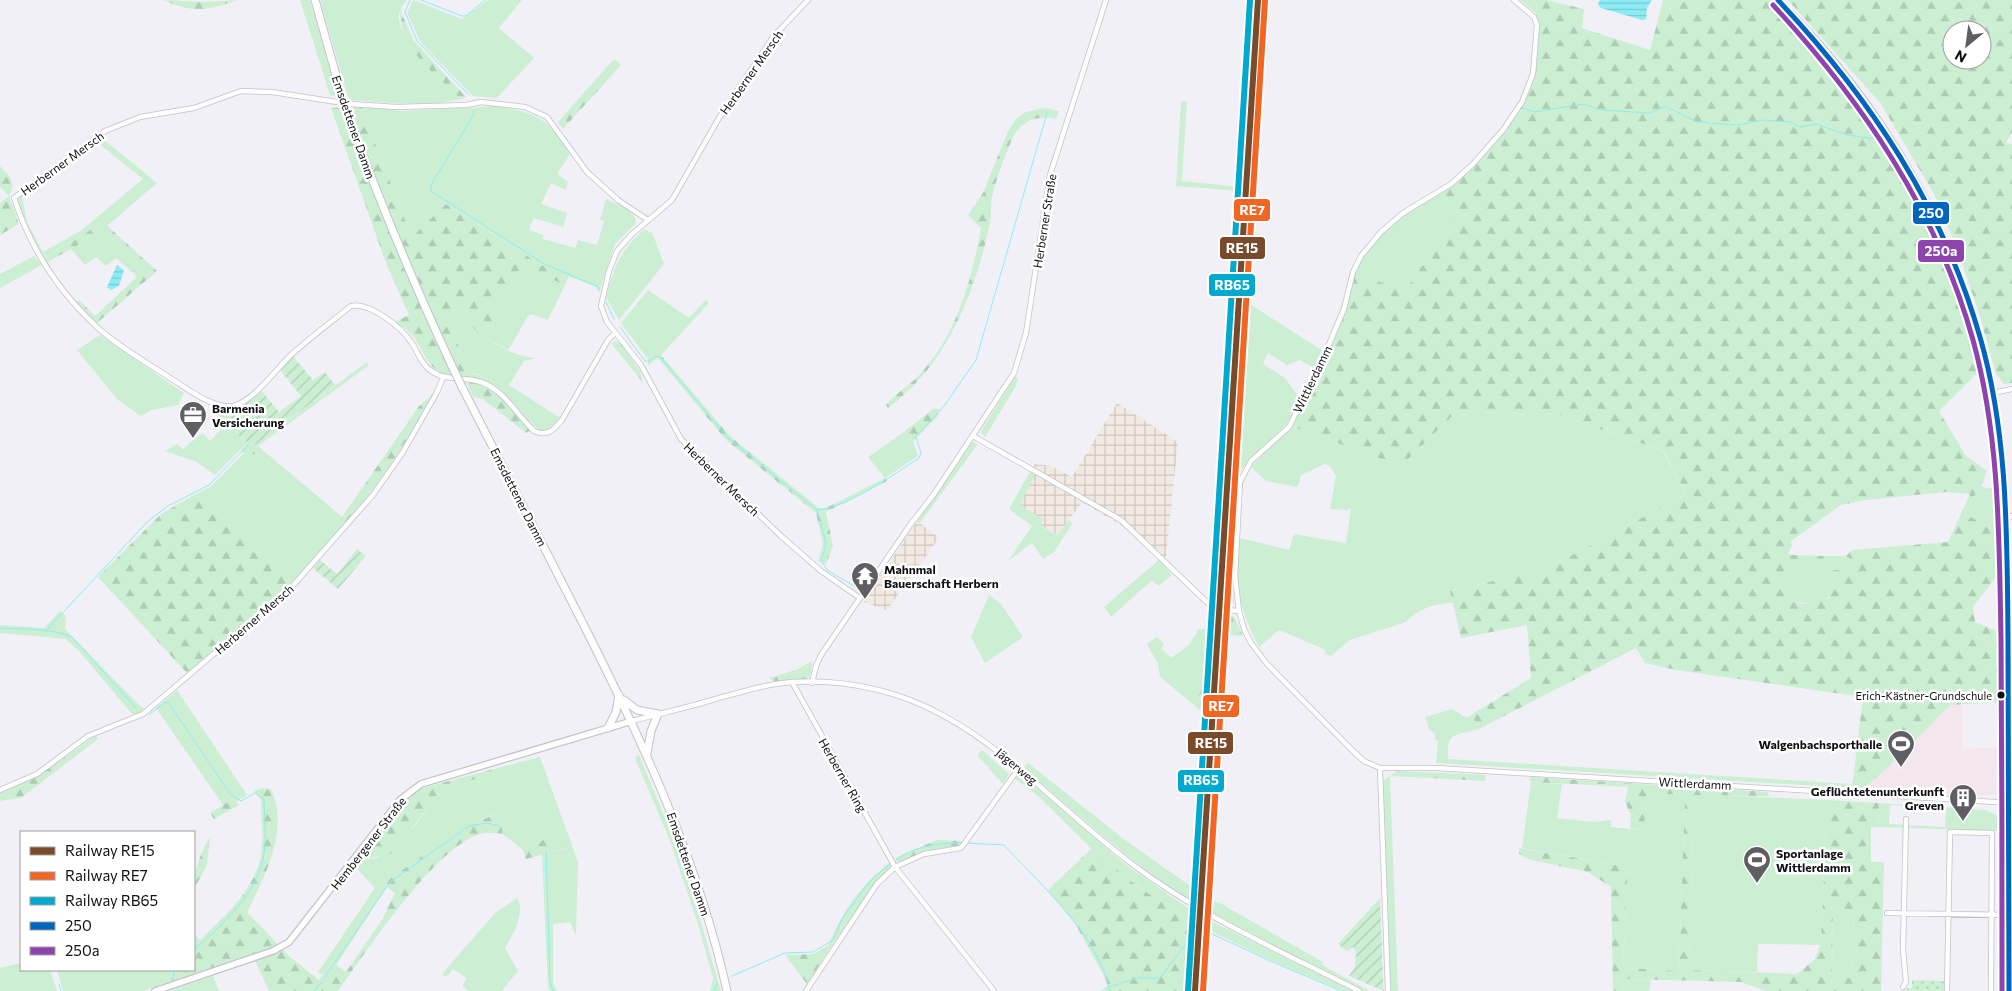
<svg xmlns="http://www.w3.org/2000/svg" width="2012" height="991" viewBox="0 0 2012 991" font-family="Commissioner,sans-serif">
<defs>
<pattern id="industrial-grid" width="8" height="8" patternUnits="userSpaceOnUse" patternTransform="scale(1.25)"><rect width="8" height="8" fill="#f2e9e2"/><path d="M0 4h8M4 0v8" fill="none" stroke="#cec7c1"/></pattern>
<pattern id="forest-firs" width="22" height="20" patternUnits="userSpaceOnUse" patternTransform="scale(1.25)"><rect width="22" height="20" fill="#ccefd3"/><path d="M5 1l3.5 6h-7zM16 11l3.5 6h-7z" fill="#aeccb4"/></pattern>
<pattern id="park-dots" width="8" height="8" patternUnits="userSpaceOnUse" patternTransform="scale(1.25)"><rect width="8" height="8" fill="#ccefd3"/><path d="M2 2h.1M6 6h.1" fill="none" stroke="#aeccb4" stroke-width="1.8" stroke-linecap="round"/></pattern>
<pattern id="garden-furrows" width="10" height="10" patternUnits="userSpaceOnUse" patternTransform="scale(1.25)"><rect width="10" height="10" fill="#ccefd3"/><path d="M-1 1l2-2M0 10L10 0M9 11l2-2" fill="none" stroke="#aeccb4"/></pattern>
<pattern id="water-rules" width="6" height="5" patternUnits="userSpaceOnUse" patternTransform="scale(1.25)"><rect width="6" height="5" fill="#8cecf5"/><path d="M0 2.5h6" fill="none" stroke="#78c9d1"/></pattern>
</defs>
<rect width="100%" height="100%" fill="#f1f0f7"/>
<path fill="url(#industrial-grid)" d="M1117,403l61,39 -12,114 -7,4 -30,-30 -47,-28 -24,33 -17,-9 2,-6 -24,-15 17,-33 -2,-8 17,2 21,11z
M917,521l22,17 -52,72 -24,-8z"/>
<path fill="#f4e6ed" d="M1962,703l1,46 39,-2 -2,46 -4,2h-41l-91,-6 44,-41 42,-43z"/>
<path fill="#ccefd3" fill-rule="evenodd" d="M300,0h10l28,98 -8,-3z
M320,0h87c-2,3 -4,5 -6,8 -14,25 45,76 60,91 -36,9 -75,3 -112,1z
M413,0l49,19 26,-19h34l-23,28 35,30 -37,40 -24,-2 -52,-53 -14,-30z
M1251,0h4l-41,606 -6,-4 1,-9 7,-71 23,-331 -63,-5 5,-84 6,-1 -5,80 57,6z
M497,106c38,6 55,14 73,48l-13,20 11,8 -2,8 -15,-7 -10,21 26,9 -4,14 -29,-9 -4,8v4l13,5v4l32,9 3,-8 19,5 7,-24 -4,-1 6,-21c11,6 30,10 30,24l-21,21 -16,49 -3,-6 -53,-21 -97,-62 -31,30 -5,-1 -49,-126 42,4z
M102,138l55,45 -50,43 -5,-5 -20,15 -38,21 -19,-30 -8,-29 2,-3h3l5,27 16,30 39,-22 61,-51 -46,-37z
M1439,191l20,21 -54,80 -53,-20c19,-43 45,-61 87,-81z
M645,229l5,4 2,-1 12,32 -45,56 -13,-22c8,-31 14,-48 39,-69z
M100,233l8,1 30,28 -6,10 -16,-14 -10,8 -10,-9 -11,8 -14,-16z
M34,256l8,9 -42,23v-14z
M522,267l43,18 -17,35 -17,-6 -3,2 -16,28 -20,-15 2,-21z
M648,290l41,28 -41,41 -27,-36z
M1248,303l77,49 -10,17 -15,-9 -13,5 -19,-12 -5,11 22,14 12,16 2,12 -6,12 -52,51 -9,93 2,40 -8,6z
M457,308c21,25 46,47 79,50l-12,3 -15,24 51,33 -7,10 -13,3 -62,-57 -9,-1 -22,-57z
M100,335l84,58 -6,12 -26,5 -11,6 -23,-16 -41,-50z
M367,362l1,4 -110,80 -3,-1z
M1015,377l3,1 -2,8 -31,51 -4,-5 2,-4z
M1457,411l102,4 104,36 23,43 -140,75 -96,22 3,12c-17,0 -36,6 -47,19l-56,18 -19,16 -7,-3 2,-3 -47,-20 -20,17c-21,-42 -25,-63 -19,-109l49,12 5,-16 52,9 5,-35 -4,2 -17,-1 6,-33 -6,-10 -5,-2 -24,11 -3,12 -32,-6 -15,-14 40,-41 110,40z
M226,424l21,19 -32,32 -18,-13 -32,-11 12,-7 6,5 19,-16 8,8z
M904,432l9,9 5,15 -33,22 -17,-21z
M972,442l6,2 -58,79 -3,-2z
M244,453l16,2 85,70 -52,57 -97,-88 14,-7z
M1031,470l5,2 -16,33 23,14 -2,7 16,9 13,-15 2,4 -18,28 -11,7 -11,-16 -24,18 24,-35 -23,-17z
M1976,493l23,1 2,38 -37,-18z
M1824,556h22l14,9c-26,29 -33,46 -75,34l6,-35 31,-2z
M1159,560l13,15 -13,11 -7,-6 -41,37 -7,-10z
M989,595l12,9 22,33 -38,26 -14,-26z
M60,611l6,5 -1,13 74,76 6,4 -7,5h-6l-52,-62 -14,-13 -66,-6v-8l44,3z
M1213,621l-1,32 -4,1 -4,14 -17,26 21,-11 2,-11 -3,44 -47,-39 -2,-13 -11,-20 10,-7 7,7 -3,4 10,10 18,-13 10,-16h11z
M177,690l70,105 -11,7 -3,-3 -10,6 -67,-97z
M1452,709l15,9 4,-3 8,14c-23,7 -33,2 -31,30l404,25v4l-416,-25 2,-22 -3,-1v-6l-6,-5 -4,-12z
M639,755l44,106 38,130h-11l3,-13 -15,-54 -28,-83 -35,-83z
M540,757l38,105 -2,74 -6,-14 -17,2v59l4,8h-7l-2,-3 -6,-134 25,-5 -14,-14 -30,15 -20,-16 -6,-20 -23,8 -91,62 4,3 -51,78 -4,-3 -9,13 -5,-3 57,-84 -18,-19 3,-9 17,-2 37,-31 22,-31 69,-30z
M1028,763l97,77 71,50 -1,15c-61,-40 -113,-87 -168,-134l-3,-4z
M1017,774l5,1 104,90 69,48 -1,10 -33,-20 -58,-43 -64,-63 -26,-20z
M1390,776l8,215h-8l-7,-210z
M1531,782l31,2 -5,34 37,4 17,-2v7l31,3 6,-37 37,2 -6,176 -56,-3 5,-101 -106,-19z
M1694,794l133,6 -6,145 -63,-1 -1,28 -68,-2z
M1879,803l107,7 12,6 2,15 -122,-4zM1890,805l56,5 -1,17 -56,-3z
M889,863l2,2 -3,8 -13,10 -41,59 -5,2c15,-35 31,-58 60,-81z
M517,898c9,14 -4,37 -12,50l13,23 -16,20h-33l-7,-5 5,-8 -14,-9 -7,8 -4,-3 53,-61z
M1209,901l11,2 103,59 -1,3 48,26h-7l-154,-79z
M1854,908l-2,70h-20l1,-69z
M1209,920l143,71h-9l-82,-35 -52,-26z
M21,963v7h29l7,21h-57v-23z
M57,970h114l1,11 -29,10h-80z
M213,976l6,15h-51z
M1623,979l28,1 -2,11h-27z"/>
<path fill="url(#forest-firs)" fill-rule="evenodd" d="M164,0l40,2 34,-2c-30,10 -45,14 -74,0z
M1520,0h26l38,9 -2,19 68,22 13,-50h107c85,76 154,185 188,294 8,26 13,52 20,78l-39,39 27,45 21,15 -6,16 17,2 1,5 -23,-1 -12,21 37,18 1,37 -29,38 2,15 28,11 -2,69 -51,3 -42,43 -44,41 -12,-1 11,-91 -187,-27 -31,-7 -9,-15 -157,81 -8,-14 60,-37 -4,-53 -66,13 -11,-47 96,-22 140,-75 -22,-43 -105,-36 -102,-4 -56,55 -110,-40c23,-51 46,-101 61,-154l53,19 54,-79 -20,-21c43,-35 86,-78 95,-136 2,-13 2,-28 2,-42zM1946,492l24,2 -22,48 -96,8 -6,6 14,9 -33,7 3,26 -27,6 -18,-5 7,-35 31,-2 1,-6 -33,-1 -3,-2 4,-7 -1,-5 50,-36 25,-5z
M1788,0h224v132l-6,11 6,1v239l-8,1 -8,-10 -18,-64 -22,-64 -22,-52 -53,-90zM1952,30h30v30h-30z
M401,6l1,8 12,27 52,56 -5,2c-24,-23 -67,-54 -60,-93z
M614,59l7,6 -58,64 -5,-7z
M361,107l49,126 5,1 31,-30 97,62 26,10 -4,9 -43,-18 -28,41 -2,21 20,15 -4,6 -31,-18 -20,-24 -10,8 22,57c35,6 44,30 65,55l-8,5 -43,-34 -10,-2 -9,-20c-36,-2 -34,-15 -50,-40 -4,-6 -13,-11 -19,-15l14,-7 -23,-52 -55,-155z
M1044,108l15,3 -3,8c-15,-3 -30,-1 -40,13 -7,11 -20,48 -23,61 -3,9 -1,20 -3,30 -15,70 -43,142 -102,185l-2,-3c11,-13 25,-20 36,-33 35,-39 50,-93 59,-144l-13,-13 15,-22 25,-62 8,-12 10,-7z
M0,166l10,11 3,9 -4,10 10,28 -19,11v-32l9,-7 -9,-9z
M102,221l55,50 -60,52 -21,-22h4l15,15 42,-39 -5,-5 6,-10 -30,-28 -8,-1 -54,30 -2,-6 38,-21z
M706,300l3,3 -48,52 69,81 89,72h7l59,-30 2,3 -61,31 7,34 -7,18 -8,-3 5,-17 -7,-31 -90,-73 -68,-82 -10,7v-6z
M617,341l5,3 18,27 3,12 -32,-40z
M434,393c-26,47 -54,90 -89,132l-85,-70 -16,-2 -3,-3 6,-7 11,3 84,71 77,-111z
M933,409h6l-1,7 -25,25 -9,-9z
M196,494l97,88 -106,91 -89,-96 63,-63z
M1227,614l7,3 9,19 -17,-1z
M1212,653c-2,19 -3,34 -17,47l-8,-6 17,-26 4,-14z
M812,661l-1,12 -4,6 -33,2 -5,-3 27,-8z
M96,735l2,4 -77,59 -21,3v-8l40,-18z
M982,750l27,24 -6,10 -26,-29z
M505,766l-69,30 -42,57 -34,7 1,-4 43,-55 15,-12z
M1397,771l89,4 -1,6 -95,-5z
M1529,777l239,15 1,4 -75,-1 -5,175 108,4 17,-14 7,-16 6,-144 52,3 -1,24h-7v35h13l-3,129h-115l-25,-9 -118,-3 -1,12h-9l-2,-104 -23,-15 -57,-12 -12,-6v-6l109,19 -5,101 56,3 6,-176 -37,-2 -5,37 -13,-2 1,-13 -6,-13 3,-15 -97,-5zM1833,909h21l-2,69h-20z
M263,788l8,1c19,41 -6,87 -24,123l43,45 29,23 13,-18 14,10 36,-52 13,-27 -12,-9 83,-59 32,-11 5,20c-8,-1 -15,-2 -23,0 -45,13 -114,118 -142,157h-69l-17,-37 -80,27 -1,-11h23v-37l6,7c24,-23 56,-51 61,-86 3,-18 0,-37 0,-54l-7,-9z
M233,799l6,6 -25,14 -4,-6z
M553,835l10,1 4,12 -41,11 -3,-9z
M210,837l-3,28 -13,24c0,-17 6,-37 16,-52z
M937,840l27,1 -7,5 -34,6 -23,11 -5,-5z
M1091,849l49,39 54,35 -3,65 -5,3h-86l7,-5 -1,-6 -30,-55 -28,-35z
M834,942l-27,42 -22,-29 28,-1z"/>
<path fill="url(#park-dots)" d="M1912,980l33,1 -1,10h-39v-3h7z"/>
<path fill="url(#garden-furrows)" d="M293,356l20,24 12,-8 10,13 -80,60 -8,-2 -33,-30 2,-5c21,4 32,-4 45,-18l18,22 22,-16 -21,-26z
M357,549l9,7 -28,33 -25,-21 7,-8 17,14z
M1380,898l3,83 1,10 -35,-15 6,-9 1,-16 -3,-4 -6,4 -9,-7z"/>
<path fill="url(#water-rules)" d="M1600,0h52l-5,8 -1,11 -4,1 -41,-12 -3,-4z
M117,265l7,5 -5,16 -8,4 -4,-3z"/>
<g fill="none" stroke-linecap="round" stroke-linejoin="round">
<path stroke="#8cecf5" stroke-width="1" d="M410,0l-5,12 12,29 52,54
M421,0l41,16h4l19,-16
M1520,107l14,5 49,-8 18,6 48,3 16,-7 32,16 41,3 26,-5 26,2 10,5 16,-3 31,11 36,5
M474,111l-1,5 -42,69v6l113,73 53,22 2,3
M606,302l8,17
M620,327l25,34h4l6,-5 5,1 68,81 89,72 8,29v10l-4,11 6,10 29,17 6,-2
M817,510c30,-2 76,-35 102,-52l2,-5 -5,-16 28,-31 32,-46 71,-247
M0,628c22,2 53,-1 73,10l63,70
M45,632l102,-110 21,-16 41,-21 40,-41
M149,715l16,-13 4,1 61,91 11,7 14,-8 9,6c0,17 3,36 0,54 -4,38 -43,73 -70,97
M966,843l38,2c37,40 95,91 106,146
M546,852l4,130 3,9
M894,862c19,-16 42,-19 67,-19
M1208,932l60,28 73,31
M174,970v9
M732,976l53,-23 28,-1 20,-12 9,-21 27,-37 21,-18
M325,977l65,-95 79,-56 18,-3 12,3
M59,984l2,7
M1109,987l29,-9h22l35,-46
M178,990l1,1
M314,991l8,-9
M714,991l3,-7"/>
<path stroke="#cfced5" stroke-width="4.5" stroke-dasharray="4.5 2" stroke-linecap="butt" d="M1214,609l12,1"/>
<defs>
<path id="minor" d="M808,0l-35,37 -54,81 -47,82 -41,35 -14,16 -8,20 -8,35 6,16 34,43 40,74 100,97 40,35 39,27
M1514,0l20,17 3,8 -4,49 -11,28 -19,28 -30,34 -22,20 -48,29 -22,19 -20,24 -8,16 -9,37 -17,40 -38,78 -38,34 -11,21 -5,94 4,35 5,18 7,14 16,21 86,87 11,10 16,7h56l575,35
M615,333l-7,7 -46,80c-8,10 -15,17 -28,11 -17,-16 -30,-41 -53,-49 -17,-6 -36,0 -51,-12 -10,-7 -12,-19 -19,-28 -10,-15 -41,-40 -60,-36 -20,16 -40,31 -59,48 -15,14 -39,48 -59,52 -19,3 -44,-16 -58,-25 -26,-17 -55,-33 -78,-54 -38,-35 -67,-80 -83,-129l91,-67 35,-14 54,-9 47,-17 31,1 78,12 47,3 69,-2 15,-3 44,5 22,10 40,55 31,28 30,20
M1993,393l19,-4
M973,436l148,84 93,89
M2007,519l5,-3
M1226,610l13,1
M792,682l103,185 29,-13 37,-6 58,-80
M812,683l4,-17 5,-11 89,-130 24,-31 80,-121 12,-40 24,-158 56,-175
M632,721c26,-7 53,-13 80,-21 26,-7 53,-16 80,-18 159,-8 228,97 340,182 70,53 149,87 227,127
M1380,768l8,223
M0,790l37,-16 51,-38 55,-22 146,-124 84,-95 30,-43 33,-58 7,-16
M1887,913l125,2
M1903,987l3,-5 -3,-32 3,-131
M806,991l71,-107 18,-17 99,124
M1947,991l3,-159 42,1 -1,158"/>
<path id="tertiary" d="M1778,0c107,106 187,244 215,394 15,80 14,161 15,242 2,119 1,237 1,355
M155,991l118,-40 16,-9 111,-142 21,-16 211,-63"/>
<path id="primary" d="M315,0l26,93
M347,113c32,86 66,170 105,253
M462,387c38,73 75,146 112,219 63,123 123,249 153,385
M624,700l13,10 21,4 -7,17 -4,22
M608,728l8,-16 3,-17"/>
</defs>
<use href="#minor" stroke="#c3c2c7" stroke-width="6"/>
<use href="#tertiary" stroke="#c3c2c7" stroke-width="8"/>
<use href="#primary" stroke="#c3c2c7" stroke-width="9"/>
<use href="#minor" stroke="#fdfdfe" stroke-width="4.5"/>
<use href="#tertiary" stroke="#fdfdfe" stroke-width="5.5"/>
<use href="#primary" stroke="#fdfdfe" stroke-width="7"/>
<defs>
<path id="primary-bridge" d="M341,93l6,20
M452,366l10,21"/>
</defs>
<use href="#primary-bridge" stroke="#c3c2c7" stroke-width="9" stroke-linecap="butt"/>
<use href="#primary-bridge" stroke="#fdfdfe" stroke-width="7"/>
<defs>
<path id="bus-1" d="M1778,0c93,99 164,205 202,337 28,97 27,199 28,299 1,119 1,237 1,355"/>
<path id="bus-2" d="M1773,5c90,97 164,206 200,335 27,98 26,198 28,298 1,118 1,235 1,353"/>
</defs>
<use href="#bus-1" stroke="#fff" stroke-width="9"/>
<use href="#bus-2" stroke="#fff" stroke-width="9"/>
<use href="#bus-1" stroke="#0065bd" stroke-width="5"/>
<use href="#bus-2" stroke="#8e44ad" stroke-width="5"/>
<defs>
<path id="rail-1" d="M1195,991l63,-991"/>
<path id="rail-2" d="M1203,991l62,-991"/>
<path id="rail-3" d="M1188,991l62,-991"/>
</defs>
<use href="#rail-1" stroke="#fff" stroke-width="10"/>
<use href="#rail-2" stroke="#fff" stroke-width="10"/>
<use href="#rail-3" stroke="#fff" stroke-width="10"/>
<use href="#rail-1" stroke="#7a4b2a" stroke-width="6"/>
<use href="#rail-2" stroke="#f26522" stroke-width="6"/>
<use href="#rail-3" stroke="#00a9ce" stroke-width="6"/>
</g>
<defs>
<symbol id="office-pin" viewBox="-11 -11 22 30"><path d="M0 17L-7.5 6A9.5 9.5 0 1 1 7.5 6Z" fill="#5f5e63" stroke="#fff"/><path d="M-6-3h4V-5.5h4V-3h4V5H-6ZM-1-4.5V-3h2v-1.5ZM-6 0V1H6V0Z" fill="#fff"/></symbol>
<symbol id="temple-pin" viewBox="-11 -11 22 30"><path d="M0 17L-7.5 6A9.5 9.5 0 1 1 7.5 6Z" fill="#5f5e63" stroke="#fff"/><path d="M0-6L5-2H3V0L6.5 2.5H4V6H1.5V3h-3V6H-4V2.5H-6.5L-3 0V-2H-5Z" fill="#fff"/></symbol>
<symbol id="stadium-pin" viewBox="-11 -11 22 30"><path d="M0 17L-7.5 6A9.5 9.5 0 1 1 7.5 6Z" fill="#5f5e63" stroke="#fff"/><path d="M0-5a6.5 5 0 1 0 0 10a6.5 5 0 1 0 0-10ZM-3.5-1.8h7v3.6h-7Z" fill="#fff"/></symbol>
<symbol id="building-pin" viewBox="-11 -11 22 30"><path d="M0 17L-7.5 6A9.5 9.5 0 1 1 7.5 6Z" fill="#5f5e63" stroke="#fff"/><path d="M-4-6H4V6H1V3H-1V6H-4ZM-2.5-4.3h1.7v1.8h-1.7ZM.8-4.3h1.7v1.8H.8ZM-2.5-1h1.7V.8h-1.7ZM.8-1h1.7V.8H.8Z" fill="#fff"/></symbol>
</defs>
<g fill-rule="evenodd">
<use href="#office-pin" x="177" y="399" width="32" height="43"/>
<use href="#temple-pin" x="849" y="560" width="32" height="43"/>
<use href="#stadium-pin" x="1885" y="728" width="32" height="43"/>
<use href="#building-pin" x="1947" y="782" width="32" height="43"/>
<use href="#stadium-pin" x="1741" y="844" width="32" height="43"/>
</g>
<circle fill="#100f13" stroke="#fff" stroke-width="2" cx="2001" cy="695" r="4.5"/>
<g text-anchor="middle" dominant-baseline="central" stroke-width="5" stroke-linejoin="round" paint-order="stroke">
<g font-size="11" fill="#100f13" stroke="#fff" text-anchor="end">
<text x="1992" y="695">Erich-Kästner-Grundschule</text>
</g>
<g font-size="12" fill="#100f13" stroke="#fff">
<text transform="translate(751 72) rotate(-55)">Herberner Mersch</text>
<text transform="translate(354 127) rotate(71)">Emsdettener Damm</text>
<text transform="translate(62 163) rotate(-36)">Herberner Mersch</text>
<text transform="translate(1044 221) rotate(-81)">Herberner Straße</text>
<text transform="translate(1312 379) rotate(-64)">Wittlerdamm</text>
<text transform="translate(722 479) rotate(44)">Herberner Mersch</text>
<text transform="translate(519 497) rotate(63)">Emsdettener Damm</text>
<text transform="translate(254 619) rotate(-41)">Herberner Mersch</text>
<text transform="translate(1017 766) rotate(40)">Jägerweg</text>
<text transform="translate(843 775) rotate(60)">Herberner Ring</text>
<text transform="translate(1695 783) rotate(3)">Wittlerdamm</text>
<text transform="translate(368 843) rotate(-52)">Hembergener Straße</text>
<text transform="translate(689 864) rotate(71)">Emsdettener Damm</text>
</g>
<g font-size="12" font-weight="bold" fill="#100f13" stroke="#fff" text-anchor="start">
<text x="212" y="408">Barmenia<tspan x="212" dy="14">Versicherung</tspan></text>
<text x="884" y="569">Mahnmal<tspan x="884" dy="14">Bauerschaft Herbern</tspan></text>
<text x="1882" y="744" text-anchor="end">Walgenbachsporthalle</text>
<text x="1944" y="791" text-anchor="end">Geflüchtetenunterkunft<tspan x="1944" dy="14">Greven</tspan></text>
<text x="1776" y="853">Sportanlage<tspan x="1776" dy="14">Wittlerdamm</tspan></text>
</g>
</g>
<g stroke="#fff" stroke-width="2">
<rect x="1233" y="198" width="38" height="24" rx="5" fill="#f26522"/>
<rect x="1912" y="201" width="38" height="24" rx="5" fill="#0065bd"/>
<rect x="1219" y="236" width="47" height="24" rx="5" fill="#7a4b2a"/>
<rect x="1917" y="239" width="48" height="24" rx="5" fill="#8e44ad"/>
<rect x="1208" y="273" width="48" height="24" rx="5" fill="#00a9ce"/>
<rect x="1202" y="694" width="38" height="24" rx="5" fill="#f26522"/>
<rect x="1187" y="731" width="47" height="24" rx="5" fill="#7a4b2a"/>
<rect x="1177" y="769" width="48" height="24" rx="5" fill="#00a9ce"/>
</g>
<g font-size="14" text-anchor="middle" font-weight="bold" fill="#fff">
<text x="1252" y="215">RE7</text>
<text x="1931" y="218">250</text>
<text x="1242" y="253">RE15</text>
<text x="1941" y="256">250a</text>
<text x="1232" y="290">RB65</text>
<text x="1221" y="711">RE7</text>
<text x="1211" y="748">RE15</text>
<text x="1201" y="785">RB65</text>
</g>
<rect x="20" y="831" width="175" height="140" fill="#ffffff" stroke="#9f9fa1"/>
<rect x="30" y="847" width="25" height="8" fill="#7a4b2a" stroke="#9f9fa1"/>
<text x="65" y="856" font-size="15" fill="#100f13">Railway RE15</text>
<rect x="30" y="872" width="25" height="8" fill="#f26522" stroke="#9f9fa1"/>
<text x="65" y="881" font-size="15" fill="#100f13">Railway RE7</text>
<rect x="30" y="897" width="25" height="8" fill="#00a9ce" stroke="#9f9fa1"/>
<text x="65" y="906" font-size="15" fill="#100f13">Railway RB65</text>
<rect x="30" y="922" width="25" height="8" fill="#0065bd" stroke="#9f9fa1"/>
<text x="65" y="931" font-size="15" fill="#100f13">250</text>
<rect x="30" y="947" width="25" height="8" fill="#8e44ad" stroke="#9f9fa1"/>
<text x="65" y="956" font-size="15" fill="#100f13">250a</text>
<g transform="translate(1967 45) rotate(209)"><circle r="24" fill="#ffffff" stroke="#9f9fa1"/>
<path d="M0-4L9 19L0 12L-9 19Z" fill="#5f5e63"/>
<text y="-8" font-size="14" font-weight="bold" text-anchor="middle" fill="#100f13">N</text>
</g>
</svg>
